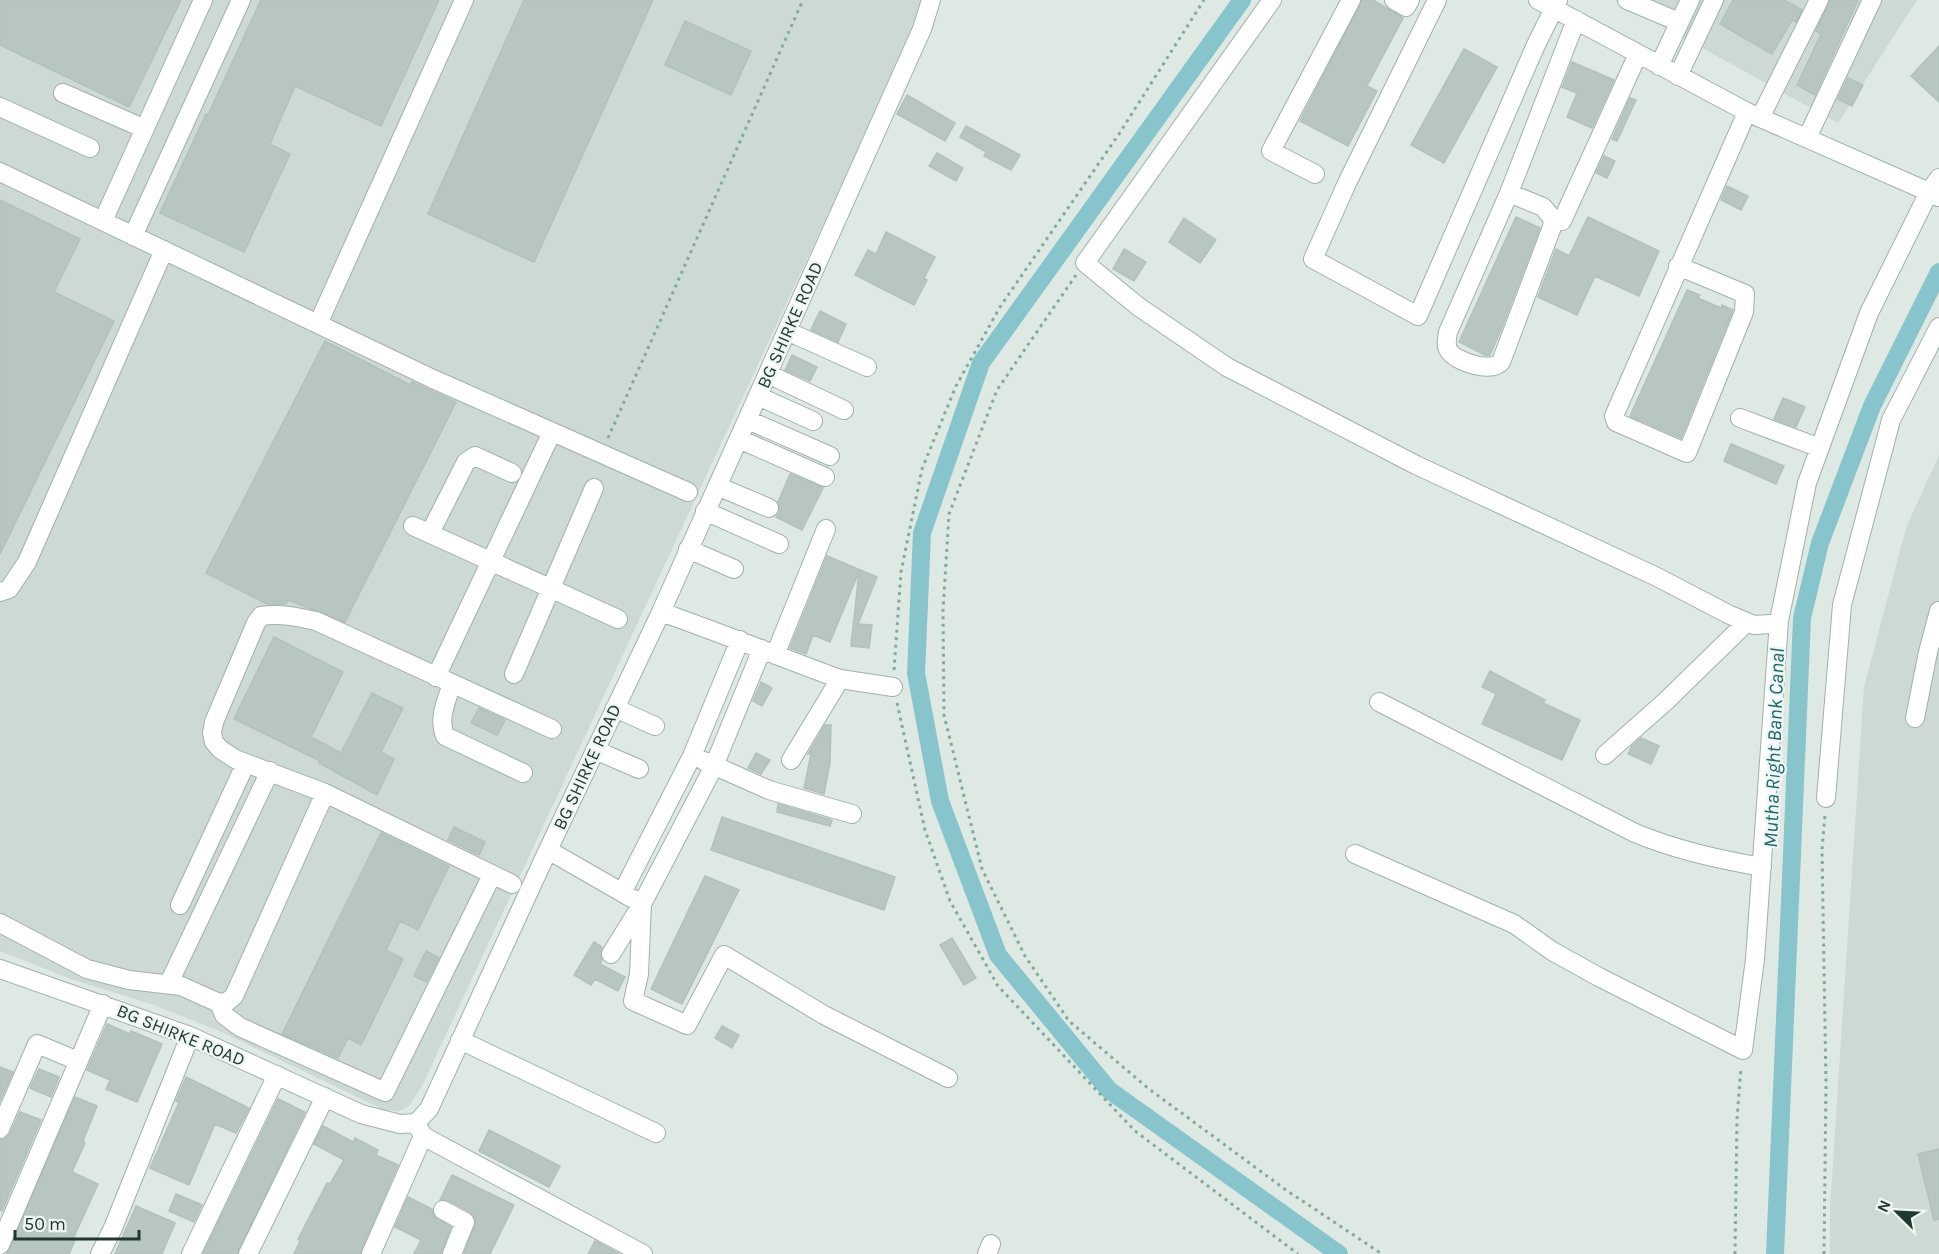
<svg xmlns="http://www.w3.org/2000/svg" width="1939" height="1254" viewBox="0 0 1939 1254" font-family="Karla,sans-serif">
<rect width="100%" height="100%" fill="#dee9e4"/>
<path fill="#cdd9d3" d="M0,0h922l-12,32 -80,178 -407,874 -14,22 -10,5 -15,-1 -160,-77 -70,-28 -83,-26 -71,-28z
M1615,0h302l-79,123z
M1939,455v799h-109v-46l34,-521 42,-159z"/>
<g fill="none" stroke-linecap="round" stroke-linejoin="round">
<path stroke="#88c4cc" stroke-width="18" d="M1242,0l-261,363 -59,170 -6,140 24,128 58,154 111,135 230,164
M1775,1254l27,-636 18,-75 52,-137 67,-134"/>
</g>
<path fill="#b7c6c0" stroke="#b1c2bb" stroke-width="1.5" d="M0,0h181l-52,107 -129,-62z
M261,0h178l-58,126 -86,-40 -25,58 20,10 -46,98 -84,-39 46,-99 2,1z
M524,0h129l-119,262 -106,-48z
M1362,0h11l30,18 -36,68 10,5 -29,55 -48,-25z
M1733,0h51l18,10 -6,12 -4,-2 -20,34 -52,-30z
M1830,0h28l-43,95 -18,-10 24,-51 -5,-3z
M685,21l66,30 -20,44 -66,-30z
M1939,46v56l-28,-26z
M1464,49l33,18 -53,96 -33,-18z
M1572,62l42,18 -22,48 -25,-11 10,-24 -15,-6z
M1848,78l15,7 -11,21 -14,-7z
M907,95l48,28 -10,18 -48,-27z
M1630,98l6,2 -19,41 -5,-2z
M966,126l54,29 -9,15 -27,-14 2,-4 -26,-15z
M937,153l26,15 -7,13 -27,-15z
M1604,156l11,5 -8,17 -11,-5z
M1727,186l21,10 -7,14 -20,-10z
M0,200l80,39 -26,53 60,29 -114,233z
M1516,217l24,11 -39,102 -11,25h-5l-26,-13z
M1588,217l71,34 -20,45 -44,-20 -18,39 -39,-18 18,-48 13,7z
M1184,218l32,22 -16,23 -31,-21z
M886,232l49,25 -11,21 3,2 -13,25 -59,-30 13,-25 8,4z
M1124,249l22,13 -12,19 -21,-12z
M1687,290l13,5 -2,3 23,10 1,-3 11,5 -52,128 -51,-22z
M820,311l26,13 -8,18 -27,-12z
M325,341l85,44 2,-3 44,20 -111,220 -57,-22 -2,4h-19l-61,-31z
M792,355l25,12 -7,14 -25,-11z
M1783,398l22,9 -9,20 -22,-8z
M1731,444l53,22 -8,18 -52,-23z
M790,474l33,14 -21,42 -26,-13 4,-5 -2,-10z
M827,556l50,21 -19,47 14,1 -3,23 -18,-2 8,-74 -29,70 -17,-7 -7,19 -16,-6z
M274,637l69,35 -32,65 30,16 31,-60 31,15 -22,44 13,7 -17,36 -58,-32 1,-2 -86,-42z
M1490,671l55,29 -2,3 37,17 -18,40 -80,-36 14,-30 -14,-7z
M761,682l11,6 -10,18 -9,-5z
M479,708l26,12 -8,15 -26,-12z
M825,725h6l-1,38 -6,31 -20,-6 7,-34h-3z
M1641,738l18,8 -8,18 -23,-10 4,-8z
M756,753l14,7 -9,14 -13,-6z
M778,804l54,16 -2,6 -53,-14z
M722,817l173,60 -11,33 -173,-60z
M454,827l31,15 -6,13 -31,-15z
M381,833l68,33 -31,64 -18,-9 -14,29 17,9 -42,86 -13,-7 -10,20 -56,-24z
M705,876l34,14 -57,114 -31,-15z
M952,938l24,40 -12,7 -24,-40z
M594,942l8,5 -2,6 2,7 -2,4 25,13 -7,14 -23,-12 -4,6 -17,-10z
M426,951l13,7 -13,24 -12,-6z
M107,1024l23,10 1,-3 31,13 -25,58 -31,-13 4,-9 -23,-10z
M722,1026l17,9 -7,13 -17,-10z
M0,1067l13,5 -13,29z
M39,1069l20,8 -8,20 -21,-9z
M186,1077l63,31 -13,25 -21,-9 -26,61 -39,-17 29,-66 -3,-1z
M75,1097l22,9 -14,35 2,2 -13,29 26,12 -25,55 2,1 -6,14h-62z
M278,1099l27,13 -68,142h-34z
M20,1112l21,8 -39,91 -2,-1v-70l6,-2 4,-4z
M323,1126l30,16 2,-4 23,12 -2,5 22,10 -38,89h-66l6,-13 -2,-2 29,-56 3,1 14,-24 -30,-16z
M489,1130l71,36 -11,21 -70,-36z
M1939,1149v70l-5,1 -16,-66z
M452,1175l62,30 -24,49h-26l12,-34 -6,-8 -22,-12h-8z
M176,1194l26,11 -8,17 -25,-11z
M408,1197l24,12 2,7 17,11 -10,27h-27l7,-14 -26,-13z
M136,1206l39,17 -13,31h-47z
M595,1241l24,13h-31z"/>
<g fill="none" stroke-linecap="round" stroke-linejoin="round">
<defs>
<path id="minor" d="M1272,0l-187,263 54,44 88,60 189,98 241,112 73,38 24,10 16,-1 9,-3
M1394,0l12,7 4,-7
M1437,0l-90,183 -34,76 105,57 117,-269 23,-47
M1538,0l209,112 182,80 9,5
M1627,0l52,22
M1659,66l31,-66
M1678,76l36,-76
M63,93l82,36
M0,107l90,41
M1760,118l59,-118
M1807,138l65,-138
M0,172l433,207 255,113
M1315,174l-44,-23 80,-151
M1509,193l34,14 10,12 -1,8 -51,135c-10,11 -45,0 -52,-11 -4,-6 -2,-13 -1,-19l61,-139 67,-173
M103,221l100,-221
M1562,221l76,-167
M133,236l108,-236
M1678,266l67,28 -1,18 -57,141 -71,-31 -2,-6 133,-304
M318,324l146,-324
M787,331l80,36
M768,374l76,36
M758,396l55,25
M1740,418l80,30
M748,420l82,36
M739,439l86,38
M717,486l52,22
M705,511l74,33
M413,526l205,93
M430,533l36,-71 9,-6 37,17
M688,549l46,20
M0,592l9,-3 18,-27 137,-312
M661,612c60,21 119,45 179,67
M775,655l51,-126
M514,674l80,-186
M436,677l116,-245
M452,684c-6,18 -14,34 -7,52l78,37
M1379,702l256,131c41,17 82,26 127,34
M615,708l40,18
M1915,718l13,-66 11,-41
M595,750l44,19
M1605,755l61,-54 81,-79
M791,760l49,-81 53,8
M704,761l65,29 83,24
M1826,798l16,-193 49,-185 48,-93
M548,850l94,54 -3,70 -6,27 54,24 37,-70 100,60 124,63
M1355,854l159,70 38,27 47,26 144,73 12,-91 24,-338 28,-138 62,-170 60,-121 10,-14
M512,884l-187,-91 -90,-34 -15,-10 -6,-7 -2,-9 2,-11 42,-99 5,-7c19,-3 37,1 55,5l236,108
M623,891l69,-135 48,-116
M180,905l66,-142
M0,923l87,46 42,11 52,6 38,17 8,-1 7,-6 91,-203
M611,954l31,-50 72,-138 48,-117
M0,969l190,67 171,78 39,10 16,-1 13,-14 119,-259 113,-238 261,-583 9,-29
M169,983l101,-212
M219,1003l5,12 16,12 145,65 107,-217
M460,1040l196,93
M416,1123l7,13 220,118
M0,1129l37,-85 41,17
M443,1210l22,12 -13,32
M0,1245l103,-241
M100,1254l13,-26 77,-192
M191,1254l86,-179
M248,1254l77,-157
M371,1254l52,-118
M987,1254l4,-10"/>
</defs>
<use href="#minor" stroke="#a1b0ab" stroke-width="20"/>
<path stroke="#80ab9c" stroke-width="3" stroke-dasharray="3 4.5" stroke-linecap="butt" d="M1076,275l-79,115 -48,124 -6,97 1,104 38,154 43,87 44,65 80,68 137,101 96,64
M608,438l195,-438
M894,670l7,-98 21,-103 34,-83 44,-79 119,-173 85,-134
M897,703l28,127 25,71 48,85 137,145 163,123
M1735,1254l2,-135 4,-52
M1824,1254l2,-170 -4,-235 3,-34"/>
<use href="#minor" stroke="#fff" stroke-width="18"/>
</g>
<g text-anchor="middle" dominant-baseline="central" stroke-width="4.5" stroke-linejoin="round" paint-order="stroke">
<g font-size="18" fill="#203831" stroke="#eef6f2">
<text transform="translate(790 325) rotate(-66)">BG SHIRKE ROAD</text>
<text transform="translate(587 767) rotate(-65)">BG SHIRKE ROAD</text>
<text transform="translate(181 1035) rotate(22)">BG SHIRKE ROAD</text>
</g>
<g font-size="20" font-style="italic" fill="#1e6570" stroke="#eef6f2">
<text transform="translate(1774 748) rotate(-88)">Mutha Right Bank Canal</text>
</g>
</g>
<g transform="translate(1897 1212) rotate(294)" stroke="#eef6f2" stroke-width="4.5" paint-order="stroke">
<path d="M0-4.5L10 22L0 15L-10 22Z" fill="#203831"/>
<text y="-9" font-size="16" font-weight="bold" text-anchor="middle" fill="#203831">N</text>
</g>
<path d="M15 1230v9h124v-9" fill="none" stroke="#203831" stroke-width="3"/>
<text x="24" y="1230" font-size="18" fill="#203831" stroke="#eef6f2" stroke-width="4.5" paint-order="stroke">50 m</text>
</svg>
